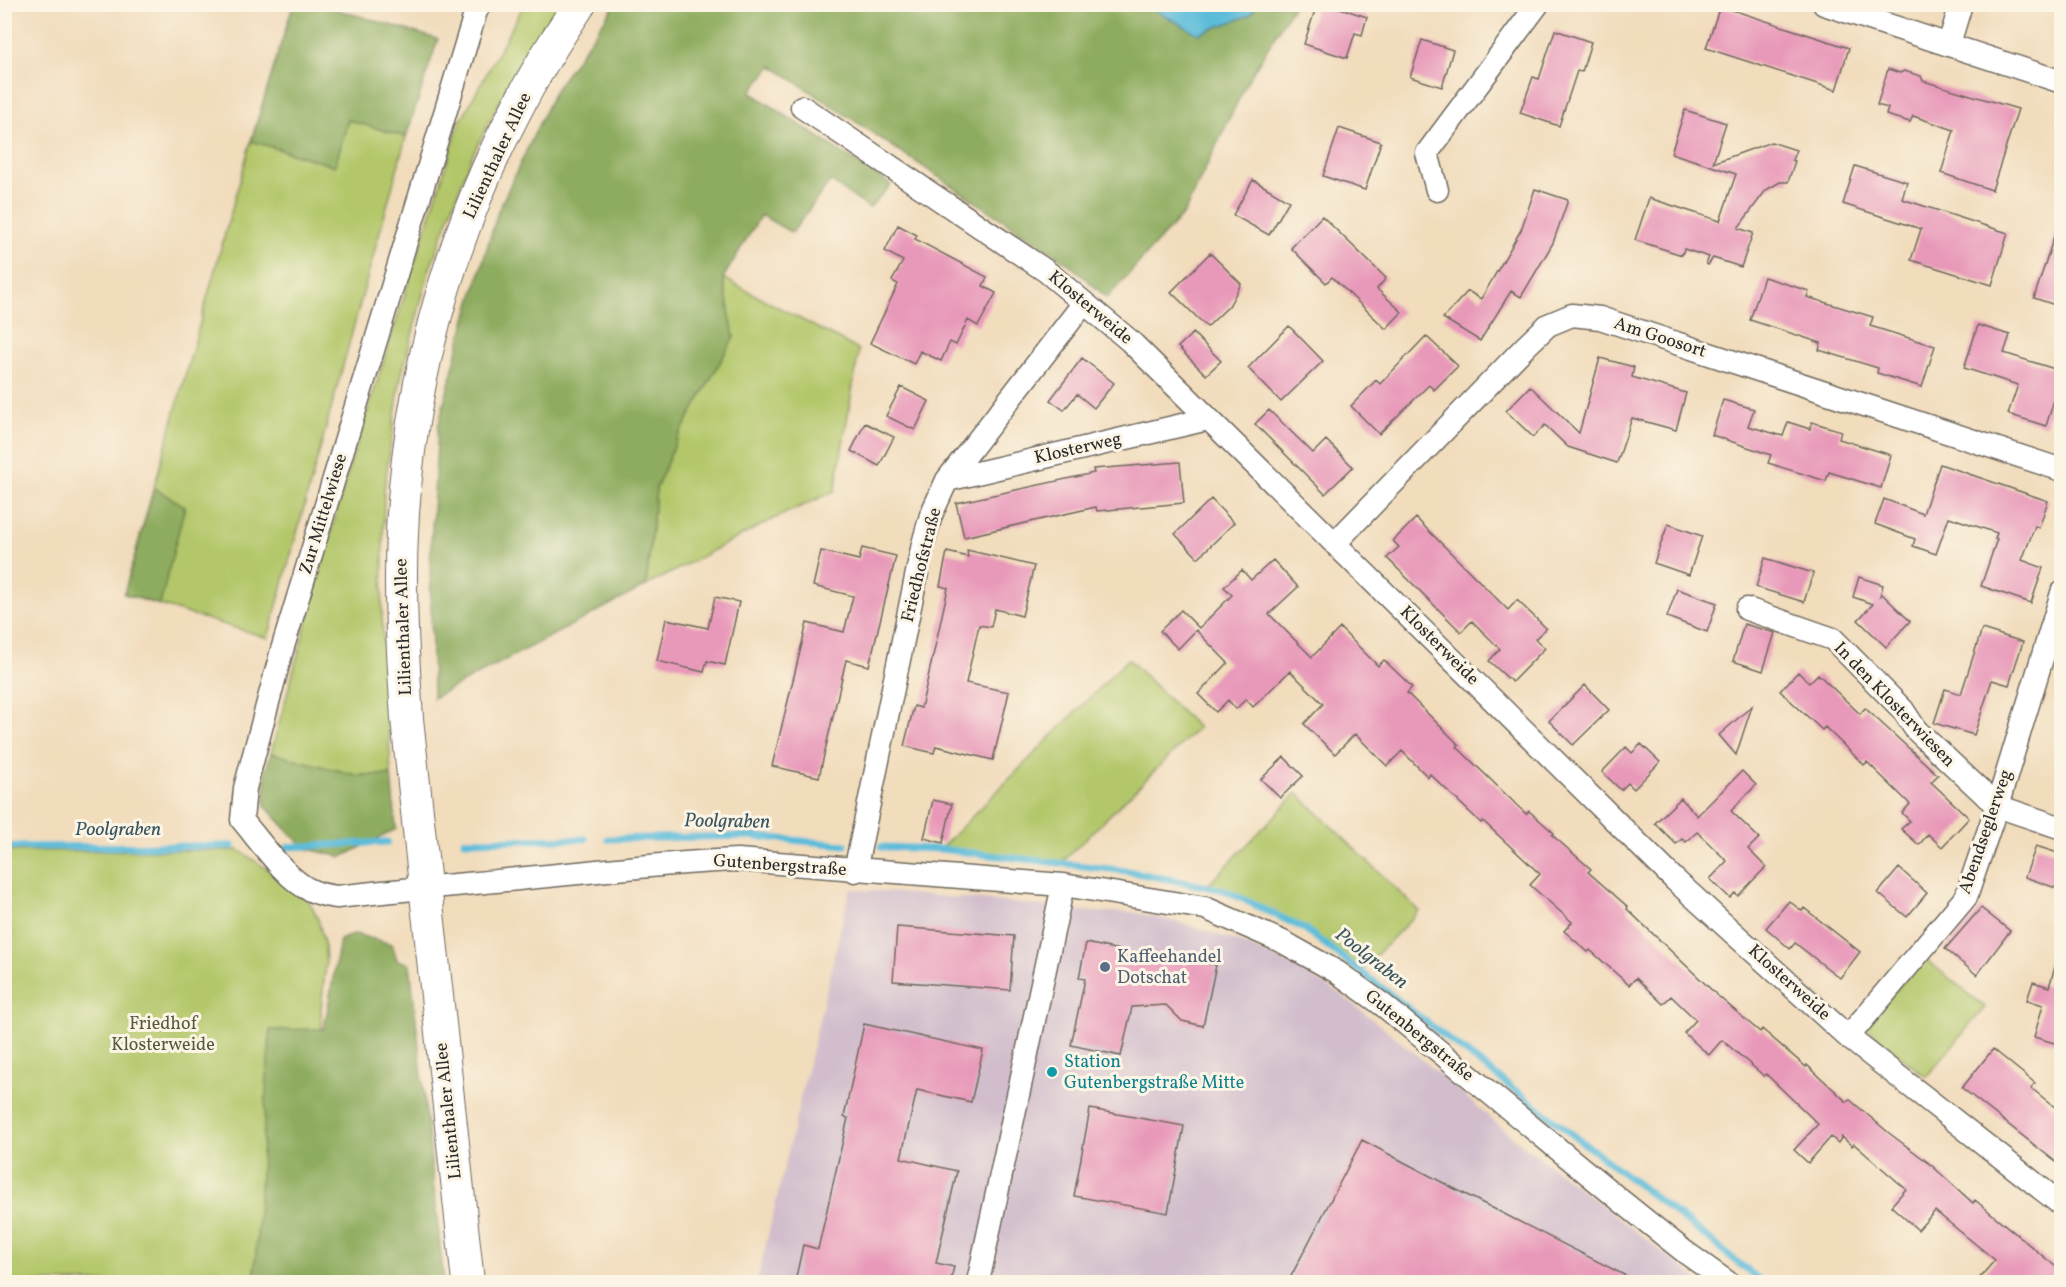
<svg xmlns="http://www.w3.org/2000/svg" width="2066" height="1287" viewBox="0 0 2066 1287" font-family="Vollkorn,serif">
<rect width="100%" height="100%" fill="#fcf5e5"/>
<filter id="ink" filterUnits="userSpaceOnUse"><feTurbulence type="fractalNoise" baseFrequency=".0167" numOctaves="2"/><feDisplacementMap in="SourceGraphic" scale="12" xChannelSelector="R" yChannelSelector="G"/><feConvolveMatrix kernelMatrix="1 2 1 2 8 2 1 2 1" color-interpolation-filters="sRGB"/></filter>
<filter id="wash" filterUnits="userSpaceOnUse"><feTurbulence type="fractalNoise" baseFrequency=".008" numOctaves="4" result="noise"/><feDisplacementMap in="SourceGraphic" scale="24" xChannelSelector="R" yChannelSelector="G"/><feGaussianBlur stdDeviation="1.35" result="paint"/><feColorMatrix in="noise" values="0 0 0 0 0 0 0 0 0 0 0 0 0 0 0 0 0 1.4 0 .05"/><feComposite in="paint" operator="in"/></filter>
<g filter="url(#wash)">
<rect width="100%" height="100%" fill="#f1dcbc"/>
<path fill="#d1bdcc" d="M850,889l155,13 89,10h39l52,12 57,19 50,23 47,27 66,52 110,94 187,143h-945z"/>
<path fill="#b3c76a" stroke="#6f794a" stroke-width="1.5" d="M524,5h36l-44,64 -46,91 -41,111 -29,110 -16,109 -2,127 9,158h-35l-85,-22 75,-275 114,-356z
M348,120l58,17 -138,501 -144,-44 127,-453 84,25z
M723,278l136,72 -24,141 -62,28 -127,67 10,-97 21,-50 57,-102z
M1128,659l70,69 -137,135 -121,-14z
M1297,793l122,118 -58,60 -56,-42 -81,-39 -18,-3z
M239,850l49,33 22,20 8,16 7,28 1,16 -5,45 2,41 -45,233h-273l-1,-431z
M1923,957l62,50 -59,70 -60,-50z"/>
<path fill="#8eac5e" stroke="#5c6c44" stroke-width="1.5" d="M1145,4l53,30 52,-19 7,-10h37l-47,77 -63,131 -77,85 -38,-34 -297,-198 -22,26 141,93 -22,23 -39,-27 -38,52 -31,-18 -38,63 11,59 -57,102 -21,50 -10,97 -213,112 -3,-136 8,-135 25,-98 35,-118 57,-121 60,-85z
M293,5h28l117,34 -32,98 -58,-17 -13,46 -84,-25z
M154,488l31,18 -25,99 -36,-11z
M271,753l85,22h35l5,54 -54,28 -38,-9 -39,-42v-34z
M355,934l37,10 5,16 13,4 34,318h-190l16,-252 54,-1 16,-89z"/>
<path fill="#5cbcda" stroke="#447482" stroke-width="1.5" d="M1145,5l112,-1v1l-7,10 -52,19z"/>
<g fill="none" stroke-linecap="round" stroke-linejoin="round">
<path stroke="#5cbcda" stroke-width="7" d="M608,839l141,-3 96,9
M464,841l121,-2
M4,847l228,-1
M288,847l99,-5
M881,847l59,2 187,22 97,19 81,39 391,300 66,53"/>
</g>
<g id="blocks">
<path fill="#e899b9" d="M1317,4h10l40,13 -5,18 -7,-2 -8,25 -43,-14z
M1720,6l129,42 -13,42 -130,-42z
M1555,30l36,12 -9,30 -5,-1 -18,55 -39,-13 13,-36 6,2z
M1422,40l31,10 -11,37 -32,-10z
M1888,69l12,4 4,-2 17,5 2,5 95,28 -26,81 -51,-17 13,-43 -41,-14 -3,6 -24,-7 2,-7 -11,-3z
M1685,110l41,13 -13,40 58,-21 25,8 -4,10 3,1 -7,21h-8l-14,8 -28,38 15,5 -12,34 -28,-9 -5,7 -2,-1 3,-7 -25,-8 -2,6 -47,-15 14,-42 71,23 16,-47 -65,-21z
M1339,128l42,14 -16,48 -42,-14z
M1855,166l52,16 -5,17 106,34 -16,52 -81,-25 10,-31 -78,-25z
M1253,180l36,21 -20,34 -36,-20z
M1535,189l33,11 -15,43 -32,54 -10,-6 -31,50 -37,-23 25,-27 13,8 40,-69z
M1322,216l64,62 -9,11 25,23 -16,17 -54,-52 -6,6 -35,-35z
M2058,224l3,1v82l-27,-9z
M898,225l19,10 -2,4 72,38 -4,9 13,7 -18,33 -10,-6 -12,25 -6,-3 -9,19 -21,-10 -6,13 -44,-21 28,-59 -6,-3 11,-20 -18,-10z
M1210,253l31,31 -12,22 -22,21 -36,-35z
M1764,277l45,14 -2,6 66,20 -3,9 65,20 -13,41 -45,-14 1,-5 -59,-18 2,-7 -71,-23z
M1978,325l32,10 -6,18 57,18v7l-15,48 -38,-12 10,-29 -54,-17z
M1289,326l34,35 -42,41 -33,-34z
M1193,333l28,28 -15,14 -28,-28z
M1426,336l32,30 -24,24 -5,-5 -50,49 -28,-28 25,-26 4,4z
M1082,358l32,25 -20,25 -17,-14 -13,16 -14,-10z
M1600,358l34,9 -2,10 54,16 -10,37 -44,-12 -15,45 -49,-16 -23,-22 -12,12 -27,-26 24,-25 49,47z
M901,387l28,14 -14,29 -29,-14z
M1723,400l31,9 -6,17 35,10 5,-14 22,7 2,-7 29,9 -2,8 52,16 -10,33 -52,-16 -3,9 -58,-18 3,-8 -59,-20z
M1269,410l44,43 13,-13 27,27 -28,27 -70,-70z
M865,423l29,14 -15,29 -28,-15z
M1180,462l4,41 -87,8 -1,-4 -132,30 -8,-34 138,-30 -1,-4z
M1940,464l108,37 -9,27 -4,-2 -13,34 21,8 -12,35 -50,-17 16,-47h-2l2,-6 -48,-16 -13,37 -23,-8 2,-7 -40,-15 9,-25 39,15z
M1211,499l23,24 -36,35 -23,-24z
M1416,518l92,92 9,-10 29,28 -11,11 10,9 -33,34 -23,-21 11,-12 -28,-28 -11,11 -74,-74 12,-11 -6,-6z
M1668,524l34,12 -13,39 -35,-12z
M862,548l34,8 -27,110 -23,-6 -27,117 -47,-11 35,-143 37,9 9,-36 -40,-10 8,-35 38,9z
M967,550l67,16 -12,50 -27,-7 -4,18 -12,-2 -13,58 43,9 -16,68 -57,-14 -2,7 -30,-7 10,-40 7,2 14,-61 13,-59 -8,-2 7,-34 21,5z
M1765,558l48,15 -9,29 -48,-15z
M1273,560l25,27 -29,27 43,43 28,-29 38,38 6,-6 28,27 -5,6 52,52 -2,2 69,67 3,-3 25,22 -2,2 39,34 -3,3 40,35 -1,2 91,87 42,36 2,-3 44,38 1,-2 40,37 2,-3 40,34 40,30 44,40 2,-3 86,71v11h-85l19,-22 -60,-49 -17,19 -27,-24 15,-17 -52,-45 -2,2 -10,-9 -4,6 -7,-6 -23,26 -14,-13 24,-26 -52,-50 -2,2 -42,-36 -13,15 -25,-22 12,-13 -25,-24 -8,8 -27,-26 -7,7 -39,-35 -2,2 -24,-21 8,-9 -42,-37 10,-11 -57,-53 -2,2 -51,-49 -2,3 -26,-26 -15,15 -32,-32 -20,20 -31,-30 19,-20 -33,-33 -37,36 -7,-8 -10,10 -8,-9 -12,12 -18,-18 30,-31 -32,-33 -18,19 -18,-18 21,-21 18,18 33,-33 -8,-8 18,-17 9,10z
M1859,577l24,8 -3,11 2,-2 28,27 -24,26 -28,-27 15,-16 -20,-7z
M1677,589l40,14 -10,29 -40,-15z
M715,597l24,5 -14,63 -18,-4 -3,11 -47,-11 9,-42 42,9z
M1744,624l31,9 -12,38 -30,-10z
M1982,629l41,13 -14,43 -17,-5 -18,55 -40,-12 11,-34 16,5z
M1798,672l11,11 9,-9 42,40 5,-6 73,67 -7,7 38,36 -27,29 -14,-13 -9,11 -18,-16 9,-8 -8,-8 8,-9 -43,-42 -3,3 -39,-38 -3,3 -42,-39z
M1585,685l24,25 -36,35 -24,-24z
M1752,706l-16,49 -17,-20z
M1641,744l19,18 -26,27 -6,-6 -7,7 -19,-18 24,-25 6,6z
M1284,757l19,19 -23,22 -19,-19z
M1742,771l14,14 -25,26 28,27 -11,11 18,18 -28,29 -3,-3 -5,5 -20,-19 17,-18 -30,-29 -11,10 -4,-3 -6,5 -21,-21 26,-25 16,18z
M933,800l19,4 -9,39 -19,-5z
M2036,846l25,8v36l-36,-13z
M1899,868l28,25 -20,24 -29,-24z
M1789,901l13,10 2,-3 56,44 -20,26 -45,-35 -5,6 -24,-21z
M1981,908l29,23 -33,44 -32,-26z
M897,927l117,9 -4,54 -117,-9z
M1086,943l57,12 1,-5 72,15 -13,61 -21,-5 -16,-16 -34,2 -11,49 -50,-11 14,-66 -6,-1z
M2057,960h4v85l-27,-8 9,-32 -16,-5 6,-18 16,5z
M864,1024l119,26 -12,52 -54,-12 -16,68 56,13 -21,92 18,4 -4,15h-155l8,-37 15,4 30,-131 -4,-1z
M1993,1049l42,34 -4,5 30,24v54l-99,-78z
M1090,1109l94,17 -16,87 -94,-17z
M1362,1140l91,48 185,94h-350z"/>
</g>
</g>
<g filter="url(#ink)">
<use href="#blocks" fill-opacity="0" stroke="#70695e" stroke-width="1.5"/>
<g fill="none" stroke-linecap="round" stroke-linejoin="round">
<defs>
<path id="minor" d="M480,4l-4,7 -194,639 -37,138 -3,32c17,20 45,60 68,70 9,4 18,6 27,7 67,-8 133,-13 200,-20 67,-6 133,-15 201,-17l325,25 142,23 78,34 54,30 46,33 237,195 65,52 42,30
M1824,4l238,78
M1949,44l12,-40
M802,107l244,164 84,70 545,539 173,157 214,168
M1437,190l-10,-37 111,-149
M947,480l261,-61
M1335,543l191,-197 22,-21 24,-10 28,3 462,152
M1747,609l86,30 70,71 13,20 81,76 65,22
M855,871l68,-327 8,-29 16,-35 137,-177
M1848,1037l118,-140 31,-91 65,-213
M978,1282l85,-397"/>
<path id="secondary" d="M468,1282l-61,-563c-4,-62 -8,-124 -5,-186 8,-187 71,-375 178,-529"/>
</defs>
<use href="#minor" stroke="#70695e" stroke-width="25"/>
<use href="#secondary" stroke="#70695e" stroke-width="34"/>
<use href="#minor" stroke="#fff" stroke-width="22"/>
<use href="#secondary" stroke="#fff" stroke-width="32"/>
</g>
</g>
<circle fill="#5c6f8a" stroke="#fcf5e5" stroke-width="2" cx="1105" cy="967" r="6"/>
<circle fill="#0f9aa8" stroke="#fcf5e5" stroke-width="2" cx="1052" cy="1072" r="6"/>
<g text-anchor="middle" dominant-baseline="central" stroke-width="6" stroke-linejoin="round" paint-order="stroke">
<g font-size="18" fill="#2b2b2b" stroke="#fcf5e5">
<text transform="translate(498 156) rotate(-65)">Lilienthaler Allee</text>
<text transform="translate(1090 308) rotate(40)">Klosterweide</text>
<text transform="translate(1660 338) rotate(18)">Am Goosort</text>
<text transform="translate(1078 449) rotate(-13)">Klosterweg</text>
<text transform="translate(324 514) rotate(-73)">Zur Mittelwiese</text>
<text transform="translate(922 565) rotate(-76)">Friedhofstraße</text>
<text transform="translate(404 627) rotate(-92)">Lilienthaler Allee</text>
<text transform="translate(1439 646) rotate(45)">Klosterweide</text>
<text transform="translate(1894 705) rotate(46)">In den Klosterwiesen</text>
<text transform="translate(1986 832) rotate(-71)">Abendseglerweg</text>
<text transform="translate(780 866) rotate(4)">Gutenbergstraße</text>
<text transform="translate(1789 983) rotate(42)">Klosterweide</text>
<text transform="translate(1419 1036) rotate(39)">Gutenbergstraße</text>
<text transform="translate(449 1111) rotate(-96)">Lilienthaler Allee</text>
</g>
<g font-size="18" fill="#4e5e75" stroke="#fcf5e5" text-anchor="start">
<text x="1117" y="957">Kaffeehandel<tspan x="1117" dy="21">Dotschat</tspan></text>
</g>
<g font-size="18" fill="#545a3e" stroke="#fcf5e5">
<text x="163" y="1024">Friedhof<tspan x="163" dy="21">Klosterweide</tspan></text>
</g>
<g font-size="18" fill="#0d838f" stroke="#fcf5e5" text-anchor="start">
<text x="1064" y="1062">Station<tspan x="1064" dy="21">Gutenbergstraße Mitte</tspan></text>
</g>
<g font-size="20" font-style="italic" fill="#3a5660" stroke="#fcf5e5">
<text transform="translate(727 822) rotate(1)">Poolgraben</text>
<text x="118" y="830">Poolgraben</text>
<text transform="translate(1371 959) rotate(38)">Poolgraben</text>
</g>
</g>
<rect width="2066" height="1287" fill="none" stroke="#fcf5e5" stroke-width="24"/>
</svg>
